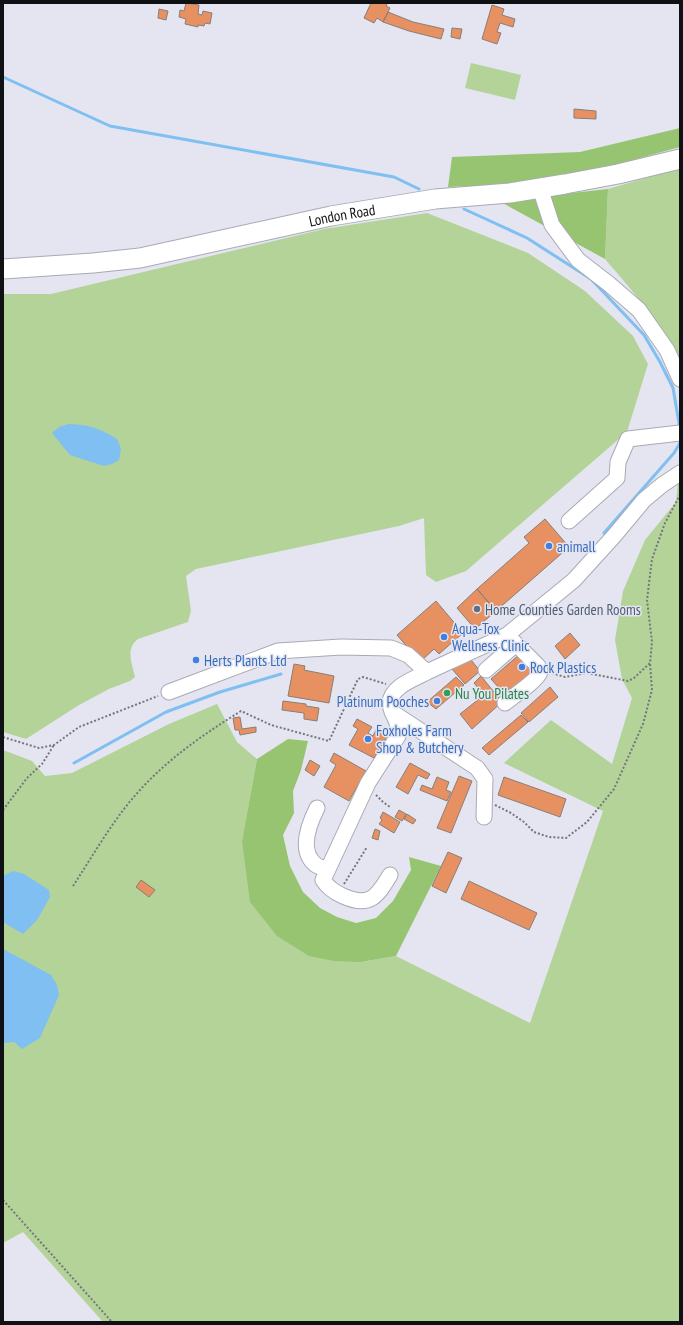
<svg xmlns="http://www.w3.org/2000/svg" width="683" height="1325" viewBox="0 0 683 1325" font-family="'PT Sans Narrow',sans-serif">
<rect width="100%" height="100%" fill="#e4e5f0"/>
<path fill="#b3d399" d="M471,63l50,12 -6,25 -50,-12z
M680,168v197c-17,-41 -47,-73 -75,-106l3,-70z
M427,213l101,40 57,38 48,45 15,28 -21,68 -161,139 -30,11 -10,-7 -2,-57 -25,8 -203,43 -10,7 5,35 -3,11 -50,17c-13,10 -6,24 -3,38l-5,4 -21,8 -30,16 -53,34 -23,-7v-438h48l273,-65z
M680,480v842h-577l-80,-90 -20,11v-493l29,11 13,15 27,-3 97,-49 48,-20 20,38 20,17 -15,82 119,121 35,-6 134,67 73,-212 -99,-48 47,-43 61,44 20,-66 -10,-19 -7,-39 8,-49 22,-51 31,-38 2,-20z"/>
<path fill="#97c470" d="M680,128v19l-102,28 -54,9 -76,3 4,-30 128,-5z
M608,189l-3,70 -106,-58z
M288,739l20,2 -7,29 -8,21 1,22 -11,22 7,31 13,26 17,16 17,9 19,6 20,-5 17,-17 18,-31 -2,-13 32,9 -45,90 -35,6 -27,-1 -25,-5 -32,-20 -27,-34 -8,-61 15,-82z"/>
<path fill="#7fbff2" d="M69,424c21,1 30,4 48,15l4,10 -2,11 -7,4 -8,2 -34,-11 -18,-22 7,-6z
M13,871l11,3 25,16 1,7 -13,23 -14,14 -20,-12v-46z
M3,949l48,26 6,10 2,10 -19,43 -18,11 -8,-7 -11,1z"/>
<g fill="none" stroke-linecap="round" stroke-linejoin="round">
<path stroke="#7fbff2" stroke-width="3" d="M3,77l107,49 284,51 25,12
M464,209l63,29 64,41 53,56 16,27 13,26 7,41
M604,533l70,-80 6,-10
M74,763l92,-51 54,-20 61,-18"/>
</g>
<path fill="#e79162" stroke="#887e79" d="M186,3l13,2 -1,9 4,1 1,-4 9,2 -2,11 -5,-1 -1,3 -6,-1v2l-13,-3 1,-5 -7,-2 1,-7 4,1z
M371,3h14l2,1 -1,2 4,2 -7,14 -6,-4 -3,5 -10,-5z
M492,5l12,4 -2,6 13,4 -2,8 -13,-4 -3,9 4,1 -4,11 -15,-5z
M159,9l9,2 -2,9 -8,-2z
M388,12l25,10 31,7 -3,10 -32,-8 -26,-9z
M452,28l10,1 -2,10 -9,-2z
M574,109l22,2v8l-22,-1z
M545,519l24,28 -73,64 -19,-22 52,-46 -5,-6z
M477,589l19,22 -21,18 -18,-21z
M436,601l27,32 -24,21 -5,-5 -14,13 -23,-27z
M570,633l10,12 -15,14 -10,-13z
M520,654l17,19 -29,25 -17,-19z
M467,655l13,16 -15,13 -13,-15z
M294,664l11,2 -1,4 30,6 -5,27 -41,-7z
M481,676l21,26 -30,27 -12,-15 24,-19 -10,-12z
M456,677l8,8 -28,24 -9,-7z
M550,687l8,10 -29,25 -8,-9z
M283,701l23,3v2l13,2 -2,13 -13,-2v-6l-22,-3z
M521,715l7,7 -39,33 -7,-7z
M240,717l2,12 14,-2v5l-16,3 -1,-5h-4l-2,-12z
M357,719l15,8 -4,6 5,3 4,-8 12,5 -15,25 -25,-13 9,-16 -5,-3z
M334,753l32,18 -17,30 -25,-14 12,-22 -6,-4z
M310,760l10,6 -6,10 -9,-6z
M410,763l20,11 -3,5 -9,-4 -10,19 -12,-7z
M459,776l13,5 -21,52 -14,-5z
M437,777l12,5 -3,8 5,2 -4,9 -27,-11 2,-5 10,4z
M504,777l62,22 -6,18 -62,-22z
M399,810l7,4 -4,7 -7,-4z
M383,812l17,10 -6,11 -15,-9 3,-4 -2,-2z
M407,814l9,6 -3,4 -9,-5z
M375,829l5,2 -2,9 -6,-2z
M448,852l14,6 -16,35 -14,-7z
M141,880l14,10 -6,7 -13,-10z
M469,881l68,32 -8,17 -68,-31z"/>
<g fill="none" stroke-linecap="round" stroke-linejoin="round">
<defs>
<path id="minor" d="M540,188l12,37 26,35 31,24 30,26 28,40 13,29
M569,521l48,-43 1,-16 10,-23 52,-6
M486,670l30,-26
M169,692l109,-41 63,-4 50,1 17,7 19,17 80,-37 67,-55 40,-44 30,-36 18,-15 18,-12
M505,703c7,-6 33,-23 35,-31 0,-2 -1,-3 -2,-6l-31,-31
M392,712l85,56 8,11 -1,38
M317,808c-8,16 -19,43 -1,57 3,2 7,3 12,4
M390,875c-13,22 -21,33 -47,21 -9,-4 -15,-8 -20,-16l45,-97 30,-47c2,-7 0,-12 -3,-18 -2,-4 -5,-10 -5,-15 1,-17 25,-24 37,-31"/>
<g id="major">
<path id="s1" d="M3,269l90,-6 47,-5 191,-42 104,-17 75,-6 55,-9 53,-10 62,-15"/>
</g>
</defs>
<use href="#minor" stroke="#a8aab4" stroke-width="17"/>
<use href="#major" stroke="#a8aab4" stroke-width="21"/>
<path stroke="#75767d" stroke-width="2" stroke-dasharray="2 2" stroke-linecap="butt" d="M552,673l13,4 22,-4 41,8 6,-3 16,-15 2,-21 -5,-42 5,-41 13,-36 15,-28
M3,737l36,11 15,-3 25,-18 79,-31
M376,795l7,7 7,5
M495,805l16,8 13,9 10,10 15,5 17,1 21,-16 27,-33 29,-65 9,-34 -2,-27
M3,810l24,-32 15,-14 12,-19
M344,884l23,-37
M73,886c21,-32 41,-68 67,-96 29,-32 64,-56 101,-79l30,14 58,16 29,-62 5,-2 23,7
M3,1200l109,122"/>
<use href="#minor" stroke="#fff" stroke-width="15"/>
<use href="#major" stroke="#fff" stroke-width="19"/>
</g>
<g fill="#3f7fe0" stroke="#e4e5f0" stroke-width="1.5">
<circle cx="549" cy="546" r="4"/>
<circle cx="444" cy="637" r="4"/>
<circle cx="196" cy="660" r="4"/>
<circle cx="522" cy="667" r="4"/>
<circle cx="437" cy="701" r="4"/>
<circle cx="368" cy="739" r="4"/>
</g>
<circle fill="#5c6f8a" stroke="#e4e5f0" stroke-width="1.5" cx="477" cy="609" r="4"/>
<circle fill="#2e9e5b" stroke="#e4e5f0" stroke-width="1.5" cx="447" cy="693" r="4"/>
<g text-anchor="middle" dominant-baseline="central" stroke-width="3" stroke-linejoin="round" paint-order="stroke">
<g font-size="15" fill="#101114" stroke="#e4e5f0">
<text stroke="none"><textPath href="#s1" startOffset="344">London Road</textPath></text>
</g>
<g font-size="15" fill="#366cbe" stroke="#e4e5f0" text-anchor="start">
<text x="557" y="546">animall</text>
<text x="452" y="628">Aqua-Tox<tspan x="452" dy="17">Wellness Clinic</tspan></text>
<text x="204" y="660">Herts Plants Ltd</text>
<text x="530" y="667">Rock Plastics</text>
<text x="429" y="701" text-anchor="end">Platinum Pooches</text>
<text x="376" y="730">Foxholes Farm<tspan x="376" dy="17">Shop &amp; Butchery</tspan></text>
</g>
<g font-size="15" fill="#4e5e75" stroke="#e4e5f0" text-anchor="start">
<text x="485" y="609">Home Counties Garden Rooms</text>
</g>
<g font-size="15" fill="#27864d" stroke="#e4e5f0" text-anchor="start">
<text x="455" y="693">Nu You Pilates</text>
</g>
</g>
<rect width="683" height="1325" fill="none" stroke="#101114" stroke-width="8"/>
</svg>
